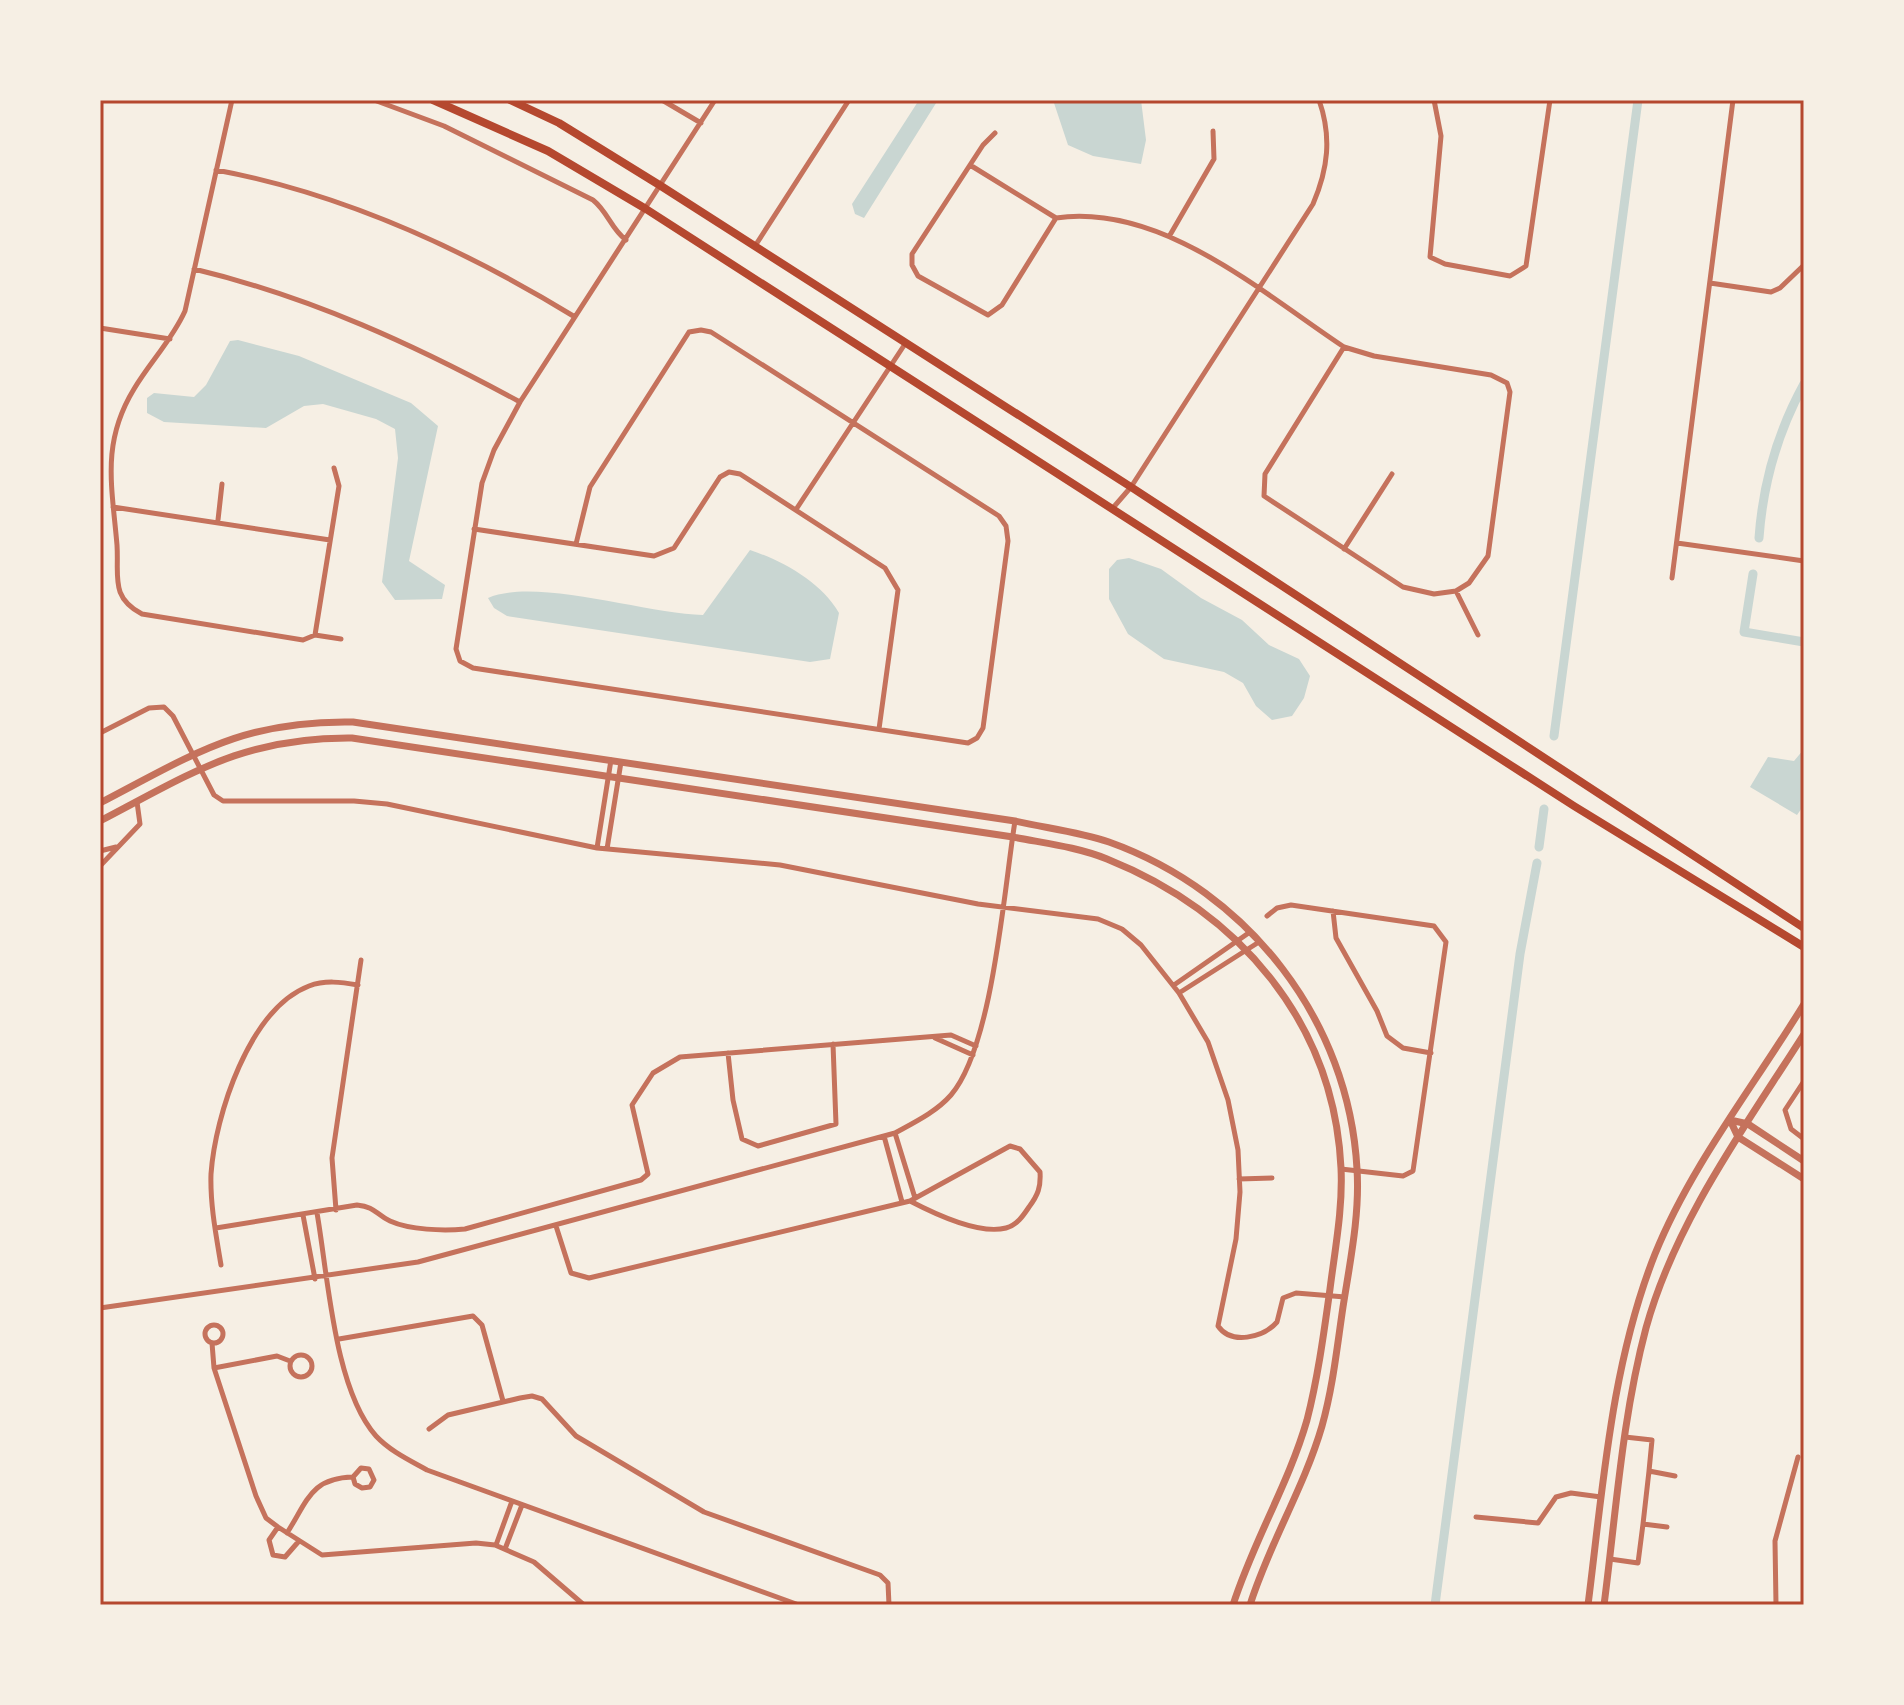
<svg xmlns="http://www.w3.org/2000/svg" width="1904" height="1705" viewBox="0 0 1904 1705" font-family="Quicksand,sans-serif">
<rect width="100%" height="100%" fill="#f6efe4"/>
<path fill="#c9d6d2" d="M919,100h19l-74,118 -9,-4 -3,-10z
M1053,100h88l5,40 -5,24 -48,-8 -25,-11z
M238,340l61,16 112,47 27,23 -29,135 36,24 -3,14 -47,1 -13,-18 16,-124 -3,-29 -19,-10 -53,-15 -19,2 -38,22 -102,-6 -17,-9v-15l7,-5 40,4 12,-12 24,-44z
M750,550c33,11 71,32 89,63l-9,46 -20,3 -303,-46 -13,-8 -6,-10c47,-21 159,16 215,17z
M1129,558l32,11 40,29 41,22 27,25 30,14 11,17 -6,22 -12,18 -20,4 -16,-14 -13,-23 -19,-11 -60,-13 -36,-25 -19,-35v-30l8,-9z
M1804,749v56l-7,10 -47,-28 18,-30 26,4z"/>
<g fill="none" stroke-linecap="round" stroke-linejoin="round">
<path stroke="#c9d6d2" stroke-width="9" d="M1759,538c4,-56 18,-105 45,-154
M1753,574l-9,58 60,10
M1554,736l84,-636
M1539,847l5,-38
M1435,1605l85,-651 17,-91"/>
<path stroke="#c5725c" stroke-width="5" d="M232,100l-47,211c-13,29 -35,51 -51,78 -33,54 -22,97 -17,156 2,32 -7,52 25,69l161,26 12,-5 26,4
M374,100l70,26 149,74c15,12 18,29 33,40
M662,100l39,23
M1434,100l7,36 -11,121 15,7 65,12 16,-10 24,-166
M995,133l-12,12 -71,109v11l6,11 70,39 14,-10 54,-87
M970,165l86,53c105,-15 205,74 288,129l30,9 117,19 16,8 3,9 -22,164 -19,27 -13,8 -22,3 -31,-7 -139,-91 1,-22 79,-127
M216,170c129,24 248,79 359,147
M1170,235l44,-76 -1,-28
M755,246l94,-146
M194,269c117,28 221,76 326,133
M1710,283l61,9 9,-4 24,-23
M100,328l70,11
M113,507l217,33
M797,508l108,-164
M1112,509l19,-22 182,-283c15,-35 19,-67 6,-104
M218,520l4,-36
M474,529l180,27 20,-8 46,-71 9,-5 11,2 145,94 13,22 -19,139
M1677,543l127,18
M576,544l14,-57 99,-155 12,-2 10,2 288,184 7,10 2,15 -25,187 -6,10 -9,5 -495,-75 -13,-7 -4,-12 26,-166 12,-33 26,-48 195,-302
M1344,549l48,-75
M1672,578l61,-478
M1456,591l22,44
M315,635l24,-149 -5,-18
M100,733l49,-25 15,-1 9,9 41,79 9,6h131l33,3 210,44 183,17 198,39 120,15 24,10 19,16 38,48 29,49 20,58 10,50 2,42 -4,47 -18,87c13,19 45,12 59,-4l6,-24 13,-5 49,4
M597,848l14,-88
M607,849l14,-87
M100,851l16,-4
M100,866l40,-42 -3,-22
M1333,911l3,27 41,73 10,25 16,12 28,5
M1267,916l10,-8 14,-3 143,21 12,16 -33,229 -10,5 -62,-7
M1174,985l76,-53
M1179,993l80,-51
M935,1038l38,17
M728,1053l5,47 9,39 16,7 78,-22 -3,-80
M1804,1081l-19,29 6,19 13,10
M895,1133l20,65
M884,1136l18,66
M1239,1179l33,-1
M336,1210l-4,-52 29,-198
M317,1213c11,62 17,176 59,223 14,15 33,24 51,34l372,135
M303,1215l12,64
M556,1226l15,47 18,5 321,-77 100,-55 10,3 20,23c1,15 -2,23 -11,35 -6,9 -12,18 -23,21 -27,7 -73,-15 -96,-27
M216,1228l141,-23c19,2 18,9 33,16 20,9 53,10 75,8l176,-49 7,-6 -16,-69 21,-32 27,-16 271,-22 25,11
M221,1265c-5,-30 -11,-61 -10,-91 4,-58 38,-165 98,-188 16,-6 32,-4 49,-1
M100,1308l318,-46 477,-129c20,-11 41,-21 56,-38 42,-49 53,-206 64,-274
M205 1334a9 9 0 1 1 18 0a9 9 0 1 1-18 0Z
M339,1339l134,-23 9,9 21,76
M212,1343l2,25 42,128 10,22 12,9 44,28 154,-12 19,2 39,17 50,43
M290 1366a11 11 0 1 1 22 0a11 11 0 1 1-22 0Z
M214,1368l63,-12 13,5
M429,1429l19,-14 72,-17 12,-2 10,3 34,37 128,76 176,63 8,8 1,22
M1625,1437l27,3 -3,31
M1476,1517l62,6 18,-26 15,-4 30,4
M1643,1524l6,-53 26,5
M278,1527l-9,13 4,15 12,2 14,-16
M287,1533c21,-33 24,-55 66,-56l8,-9 8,1 5,11 -4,7 -8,1 -7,-4 -2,-7
M496,1545l16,-44
M505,1549l17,-44
M1610,1559l28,4 5,-39 24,3
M1776,1605l-1,-64 23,-84"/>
<path stroke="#c5725c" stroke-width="7" d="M100,803c94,-49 143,-83 253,-81l662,99c31,7 65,11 94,21 140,50 240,179 248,327 3,45 -7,93 -14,138 -6,40 -10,80 -21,119 -18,62 -53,118 -72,179
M100,821c92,-48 144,-84 252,-83l661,99c30,6 65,10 94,22 132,53 227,163 234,309 2,40 -6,81 -11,121 -6,43 -12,88 -23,131 -18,63 -54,122 -74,185
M1730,1120l8,17 66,42
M1730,1120l18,4 56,37
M1588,1605c15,-118 23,-240 67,-351 36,-89 99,-168 149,-250
M1604,1605c12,-92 18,-187 42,-277 30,-108 99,-201 158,-294"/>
<path stroke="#b5482f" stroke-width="8" d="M433,100l115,51 98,58 928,597 230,141
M510,100l49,23 102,63 470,301 673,441"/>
</g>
<rect width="1904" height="1705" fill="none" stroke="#f6efe4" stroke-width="204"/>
<rect x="102" y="102" width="1700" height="1501" fill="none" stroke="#b5482f" stroke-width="3"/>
</svg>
